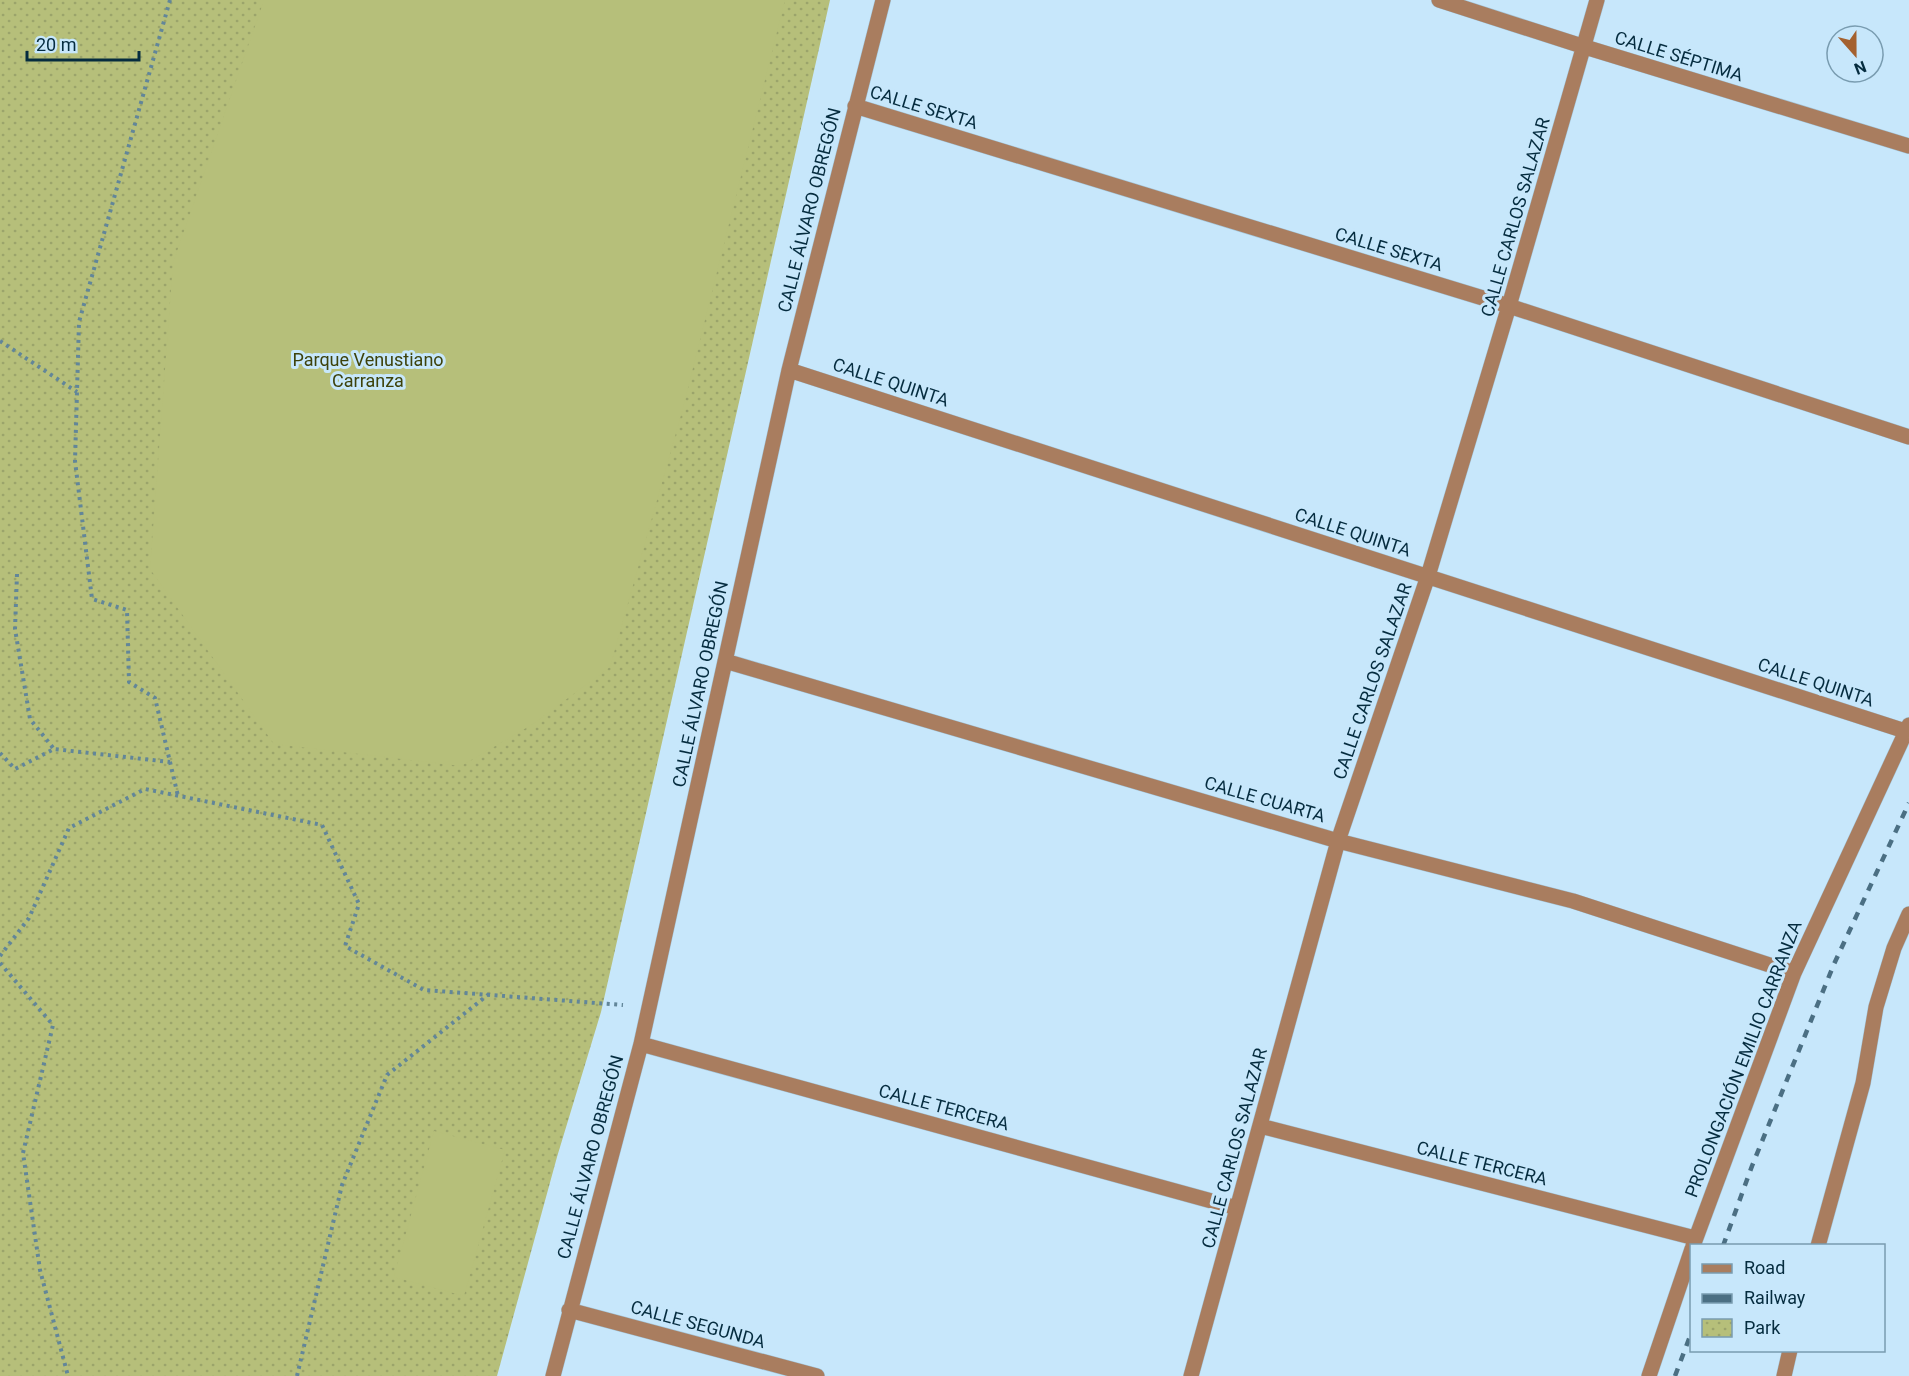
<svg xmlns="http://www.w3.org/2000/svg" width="1909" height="1376" viewBox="0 0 1909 1376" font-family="Roboto,sans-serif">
<defs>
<pattern id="park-dots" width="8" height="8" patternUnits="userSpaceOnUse" patternTransform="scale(1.5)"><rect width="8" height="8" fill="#b6bf7a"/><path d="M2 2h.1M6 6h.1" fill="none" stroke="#9ba46b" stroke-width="1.8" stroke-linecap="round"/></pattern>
</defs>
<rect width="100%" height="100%" fill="#c7e7fb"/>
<path fill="url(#park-dots)" d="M0,0h830l-229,1012 -44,145 -60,219h-497z"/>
<path fill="#b6bf7a" d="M264,0h521l-102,408 -73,259 -77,57 -72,42 -187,-22 -124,-175 23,-306z
M434,1131l71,19 -41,146 -70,-19z"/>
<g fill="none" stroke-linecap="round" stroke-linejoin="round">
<defs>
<path id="minor" d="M1439,0l146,47 324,99
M855,106l654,200 400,131
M789,370l1116,361
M725,661l613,180 235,60 221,72
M641,1044l596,164
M1260,1126l435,112
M1693,1246l101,-273 115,-248
M1818,1246l45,-163 13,-76 18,-59 15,-34
M569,1310l248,66
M553,1376l88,-332 148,-674 94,-370
M1191,1376l147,-535 90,-265 81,-270 88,-306
M1649,1376l43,-127
M1784,1376l6,-26"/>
</defs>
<use href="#minor" stroke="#a4c5d9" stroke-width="16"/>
<path stroke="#628699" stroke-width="4" stroke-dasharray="3 4.5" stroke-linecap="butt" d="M170,0l-91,322 -4,139 17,138 35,11 2,72 26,16 23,98
M0,341l77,51
M17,574l-2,55 15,90 24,30
M0,753l15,16 39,-20 116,13
M0,956l29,-38 40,-90 76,-39 177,36 37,79 -14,42 79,44 199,15
M0,963l53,62 -30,128 17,117 28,106
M297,1376l45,-191 45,-110 102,-81"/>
<use href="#minor" stroke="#a97d5f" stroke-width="15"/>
<path stroke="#4b6f83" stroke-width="4.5" stroke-dasharray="8 8" stroke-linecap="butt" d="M1723,1246l29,-80 82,-202 75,-161
M1675,1376l17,-45"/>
</g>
<g text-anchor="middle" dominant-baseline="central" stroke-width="6" stroke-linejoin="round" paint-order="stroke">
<g font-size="18" fill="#052c3f" stroke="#c7e7fb">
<text transform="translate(1679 56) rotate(17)">CALLE SÉPTIMA</text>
<text transform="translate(924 107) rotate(17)">CALLE SEXTA</text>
<text transform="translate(809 210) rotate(-76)">CALLE ÁLVARO OBREGÓN</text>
<text transform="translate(1515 217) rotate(-74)">CALLE CARLOS SALAZAR</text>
<text transform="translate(1389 249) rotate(17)">CALLE SEXTA</text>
<text transform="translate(891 382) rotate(18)">CALLE QUINTA</text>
<text transform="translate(1353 532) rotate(18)">CALLE QUINTA</text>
<text transform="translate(1372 681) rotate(-71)">CALLE CARLOS SALAZAR</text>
<text transform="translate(1816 682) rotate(18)">CALLE QUINTA</text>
<text transform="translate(700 684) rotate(-78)">CALLE ÁLVARO OBREGÓN</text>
<text transform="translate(1265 799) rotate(16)">CALLE CUARTA</text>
<text transform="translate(1743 1059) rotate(-69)">PROLONGACIÓN EMILIO CARRANZA</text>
<text transform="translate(944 1107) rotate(15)">CALLE TERCERA</text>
<text transform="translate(1234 1148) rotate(-75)">CALLE CARLOS SALAZAR</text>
<text transform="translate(590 1157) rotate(-75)">CALLE ÁLVARO OBREGÓN</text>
<text transform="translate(1482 1163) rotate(14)">CALLE TERCERA</text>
<text transform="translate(698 1324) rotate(15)">CALLE SEGUNDA</text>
</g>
<g font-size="18" fill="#3d420b" stroke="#c7e7fb">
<text x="368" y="359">Parque Venustiano<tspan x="368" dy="21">Carranza</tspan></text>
</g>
</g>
<rect x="1690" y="1244" width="195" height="108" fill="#c7e7fb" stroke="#799cb0" stroke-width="1.5"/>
<rect x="1702" y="1264" width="30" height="9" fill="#a97d5f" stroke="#799cb0" stroke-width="1.5"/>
<text x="1744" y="1274" font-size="18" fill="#052c3f">Road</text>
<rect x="1702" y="1294" width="30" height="9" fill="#4b6f83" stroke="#799cb0" stroke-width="1.5"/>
<text x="1744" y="1304" font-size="18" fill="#052c3f">Railway</text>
<rect x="1702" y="1319" width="30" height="18" fill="url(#park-dots)" stroke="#799cb0" stroke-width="1.5"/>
<text x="1744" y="1334" font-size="18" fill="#052c3f">Park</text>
<g transform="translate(1855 54) rotate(159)"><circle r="28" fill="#c7e7fb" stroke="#799cb0" stroke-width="1.5"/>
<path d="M0-4.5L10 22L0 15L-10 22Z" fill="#a4612f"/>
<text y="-9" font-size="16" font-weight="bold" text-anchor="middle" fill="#052c3f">N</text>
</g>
<path d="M27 51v9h112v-9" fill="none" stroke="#052c3f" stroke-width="3"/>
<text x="36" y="51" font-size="18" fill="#052c3f" stroke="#c7e7fb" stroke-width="4.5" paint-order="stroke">20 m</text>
</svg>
